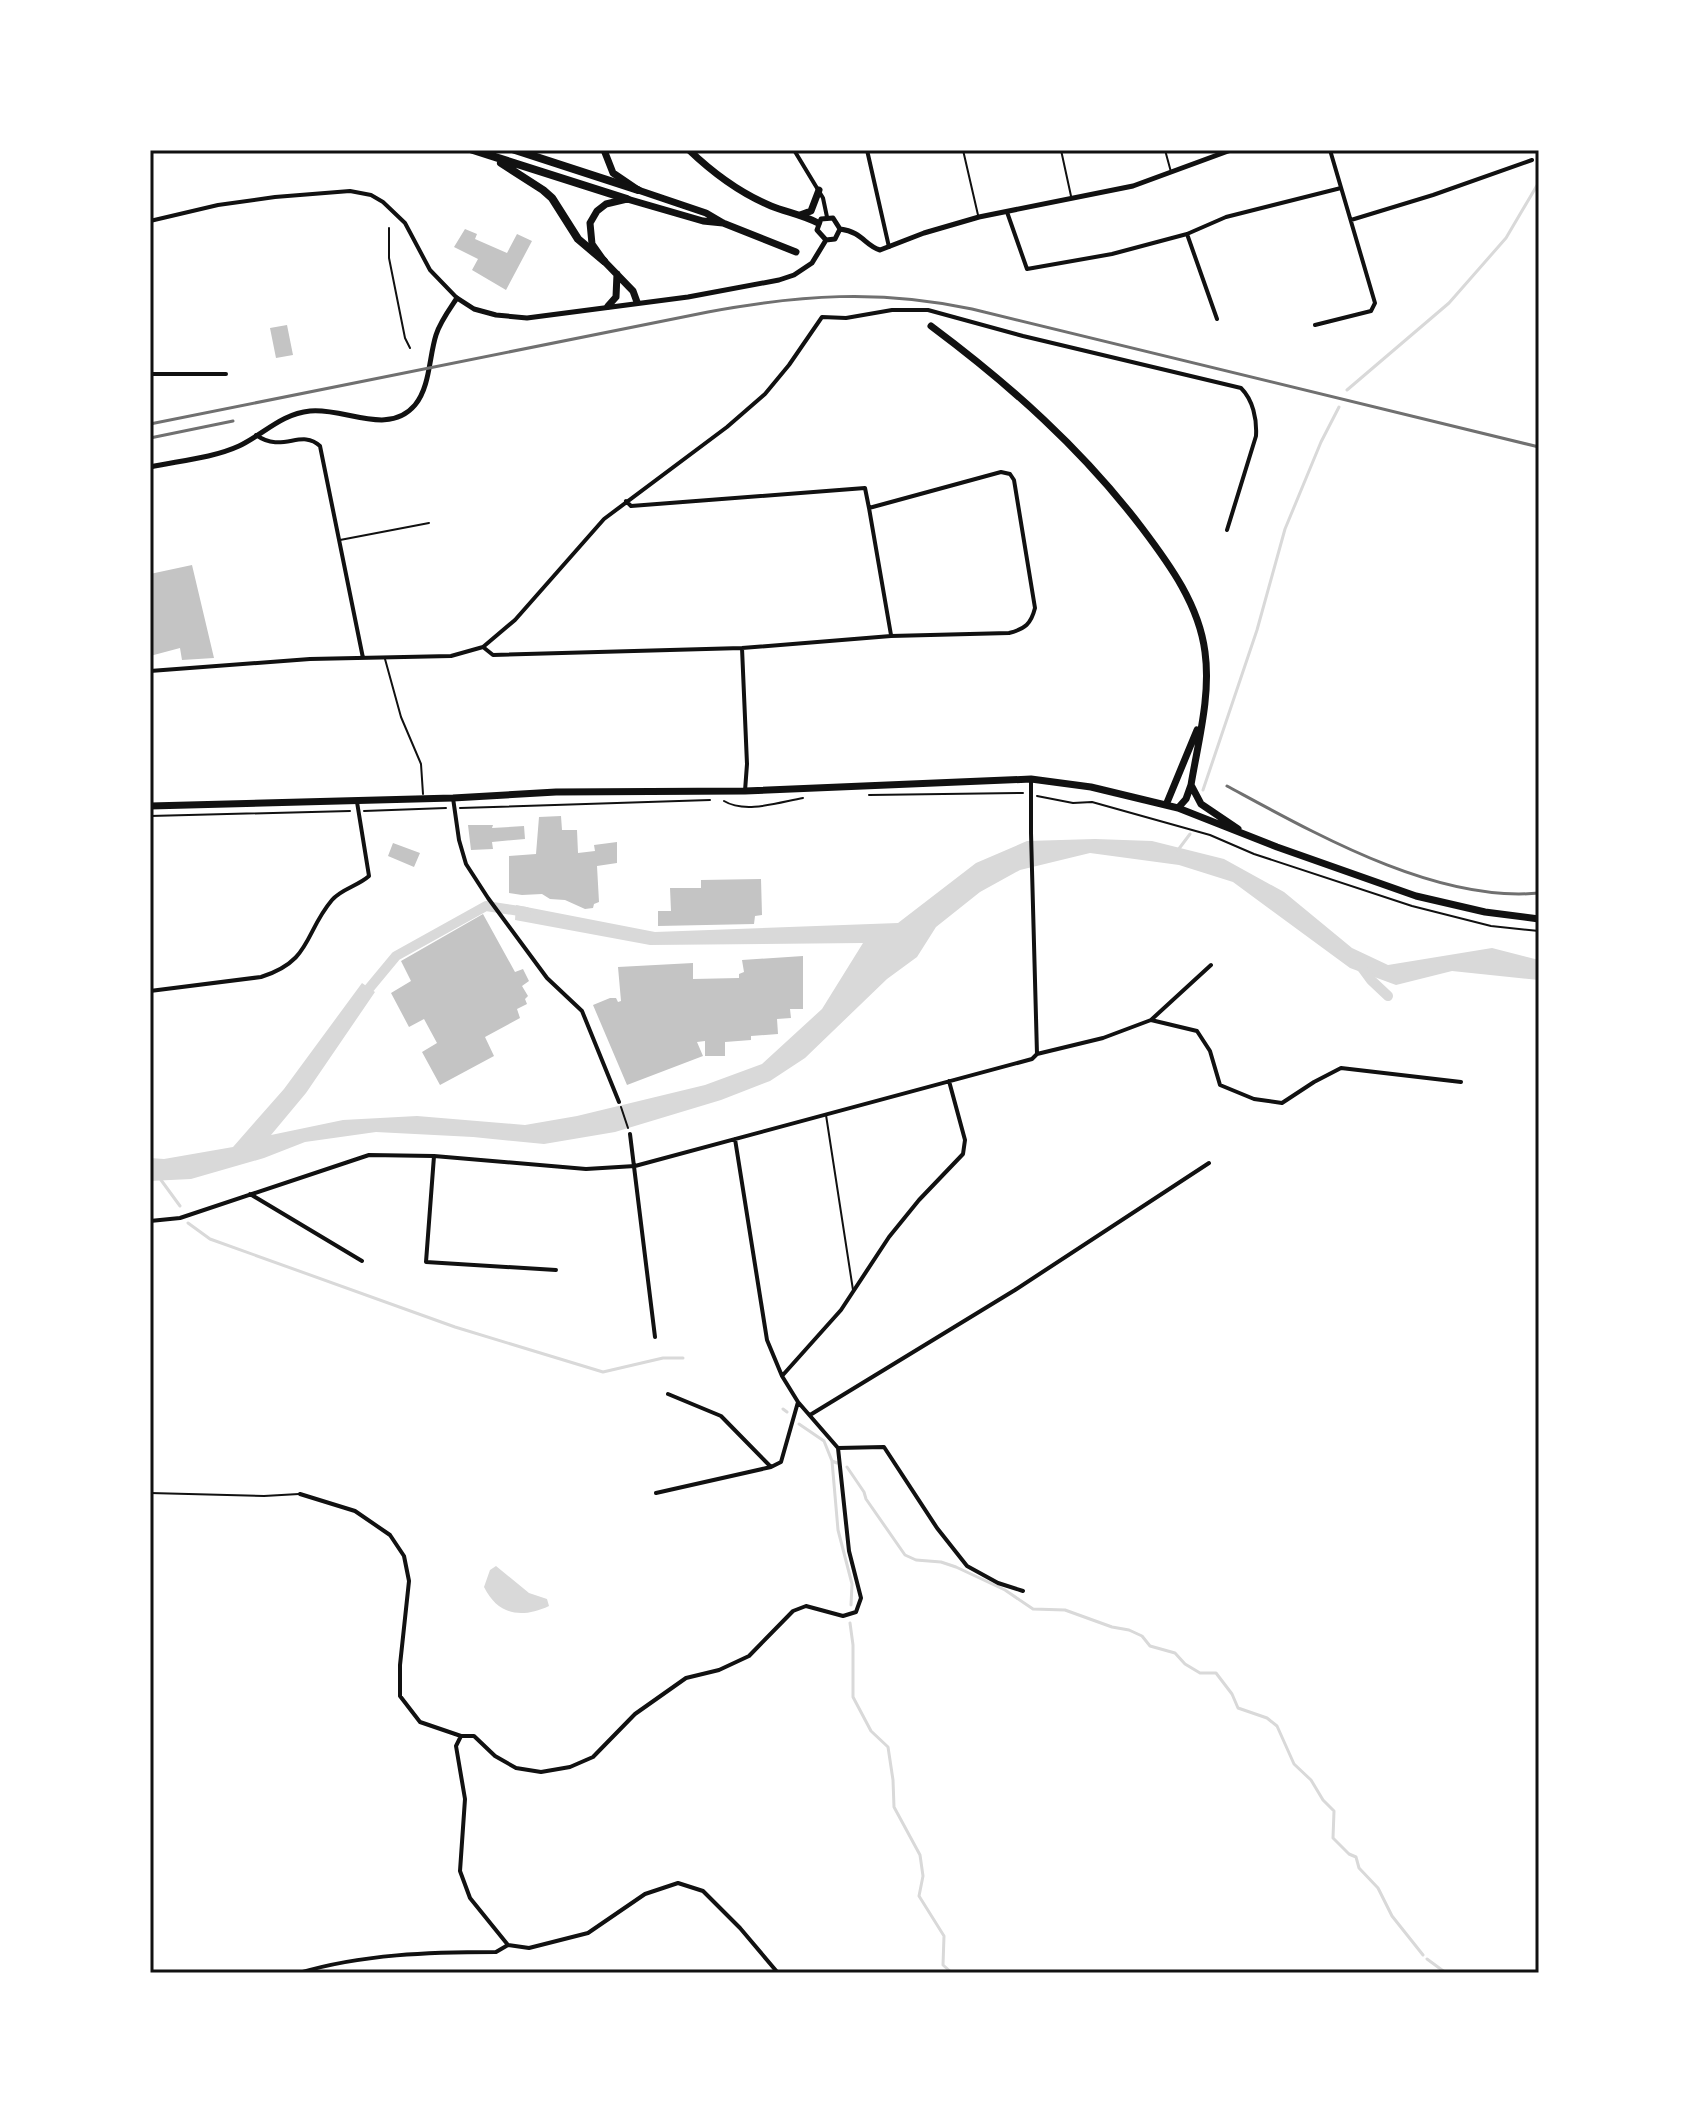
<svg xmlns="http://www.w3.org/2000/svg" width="1689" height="2123" viewBox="0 0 1689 2123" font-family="Literata,serif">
<rect width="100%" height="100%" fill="#fff"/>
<path fill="#d9d9d9" d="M1095,839l57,2 72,18 60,33 68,56 36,17 104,-17 47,12v20l-87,-9 -56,14 -46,-17 -117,-86 -54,-17 -89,-12 -70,17 -40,22 -44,35 -19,30 -30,22 -82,79 -35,23 -49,19 -106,32 -71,12 -71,-7 -97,-5 -71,10 -41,16 -73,21 -41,2v-23l14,1 69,-12 51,-58 78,-106 13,9 -69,101 -35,42 72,-15 74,-4 108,9 52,-9 128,-31 57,-21 60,-55 41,-66 -213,2 -135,-25 1,-15 139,27 243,-9 78,-60 51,-22z
M496,1566l33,27 18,6 2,7c-28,13 -51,9 -65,-19l6,-17z"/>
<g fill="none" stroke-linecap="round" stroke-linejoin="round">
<path stroke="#d9d9d9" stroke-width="3" d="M1347,390l102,-87 57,-65 33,-56
M1203,790l54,-160 28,-101 36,-87 18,-35
M1178,850l12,-16
M161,1180l19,26
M188,1223l22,16 245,88 148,45 60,-14h20
M783,1409l4,3
M799,1424l25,17 8,20 5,2
M832,1461l6,69 14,54 -1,21
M847,1467l17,25 2,7 39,56 11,5 25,2 15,5 49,23 28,19 32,1 47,17 17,3 13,6 8,10 25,7 10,11 15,9h16l16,21 6,14 29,10 10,8 17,38 17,16 12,20 11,11 -1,27 16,16 7,3 3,11 19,20 14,28 31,39
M850,1623l3,22v52l18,34 17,16 5,33 1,27 26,48 3,21 -4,20 25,40 -1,29 9,8
M1427,1959l19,14"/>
<path stroke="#d9d9d9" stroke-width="10" d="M1360,965l11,15 17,16
M362,997l34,-41 90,-50 40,6"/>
</g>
<path fill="#c4c4c4" d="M465,229l12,5 -2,5 32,14 10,-19 15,7 -26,49 -34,-20 6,-11 -24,-12z
M287,325l6,30 -17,3 -6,-30z
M192,565l22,93 -32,2 -2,-12 -30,8v-82z
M561,816l1,14h15l1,23 17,-2 -1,-6 23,-3v21l-20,3 2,36 -5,2 -1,4 -8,1 -20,-9 -15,-1 -8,-5 -20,1 -13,-2v-37l27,-2 3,-37z
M468,825h25l-1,3 32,-2 1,13 -33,3 1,7 -22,1z
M393,843l27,10 -6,14 -26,-11z
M761,879l1,36 -7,1 -1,8 -96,2v-15h13l-1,-23h31v-8z
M483,914l32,58 8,-3 6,12 -7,5 6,10 -3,3 2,5 -10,5 3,9 -35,19 9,19 -54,29 -18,-33 15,-9 -13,-24 -15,8 -18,-34 20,-12 -10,-20z
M803,956v53h-13l1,9 -14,1 1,15 -27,2v4l-26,2v14h-20v-15l-8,1 6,14 -76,29 -34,-80 17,-7h6l2,4 3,-1 -3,-34 75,-4v16l46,-1v-4l5,-2 -2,-12z"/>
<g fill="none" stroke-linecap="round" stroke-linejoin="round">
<path stroke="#111" stroke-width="2" d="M389,228v30l16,80 5,10
M869,795l154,-2
M1037,796l36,7 19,-1 118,33 44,19 158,52 79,20 48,5
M724,801c21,13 56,1 79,-3
M460,808l250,-8
M364,811l82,-3
M150,816l200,-5
M621,1107l7,21"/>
<path stroke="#111" stroke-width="2" d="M963,150l15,65
M1061,150l10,46
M1165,150l6,22
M340,540l89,-17
M385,659l16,58 20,47 2,30
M826,1115l27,175
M150,1493l114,3 35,-2"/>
<path stroke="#111" stroke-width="4" d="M794,150l29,48 4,19
M867,150l22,97
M1007,212l20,57 85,-15 75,-20 39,-17 115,-29
M1351,220l82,-25 99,-35
M150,221l68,-16 57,-8 75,-6 21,4 12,7 22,21 25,47 27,28
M1187,234l30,85
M1315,325l56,-14 4,-8 -45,-153
M150,374h76
M256,435c27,19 45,-7 64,11l43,212
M869,508l22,127
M483,647l10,8 249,-7 149,-12 118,-3c16,-4 22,-9 26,-25l-21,-128 -4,-6 -9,-2 -132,36 -4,-20 -234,18 -5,-5
M742,648l5,116 -2,27
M150,671l160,-12 141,-3 32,-9 32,-27 89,-101 123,-92 38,-33 24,-29 33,-48 24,1 46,-8h36l95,26 218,52c12,12 16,31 15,48l-29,94
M453,798l6,42 7,24 22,34 59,80 35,33 37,91
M150,991l111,-14c51,-16 43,-44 71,-77 9,-11 26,-14 37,-24l-12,-74
M1151,1020l46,11 13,20 10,34 34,14 28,4 32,-21 27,-14 120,14
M1037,1054l66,-16 48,-18 60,-55
M630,1134l25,203
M735,1139l32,201 15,36 16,26 40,46 11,103 12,47 -5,14 -13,4 -37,-10 -13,5 -44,45 -30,14 -33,8 -51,36 -42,43 -23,10 -29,5 -25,-4 -21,-12 -21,-20h-13l-5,10 9,53 -5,72 10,27 38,47 21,3 59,-15 57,-39 33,-11 25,8 37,37 38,45
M434,1156l-8,106 130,8
M250,1194l112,67
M150,1221l30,-3 189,-63 65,1 152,13 49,-3 397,-107 5,-5 -6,-221v-54
M782,1376l59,-66 48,-73 30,-37 44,-46 2,-14 -16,-59
M668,1394l53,22 50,51 10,-5 17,-60
M810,1415l205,-125 194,-127
M838,1448l46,-1 53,81 30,38 31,17 25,8
M656,1493l115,-26
M300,1494l55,17 35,24 14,21 5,25 -9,84v31l20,26 41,14
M299,1973c63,-19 132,-21 197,-21l12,-7"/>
<path stroke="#111" stroke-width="5" d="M840,229c23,3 24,16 40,21l44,-17 55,-16 154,-31 98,-36
M826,240l-9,-10 4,-11 12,-1 7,11
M826,240l9,-1 5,-10
M150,467c28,-6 63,-9 89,-21 25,-12 42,-32 71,-35 34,-4 78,26 105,-6 15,-18 14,-48 21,-70 4,-13 13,-25 21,-37l17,11 22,6 31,3 161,-21 91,-17 15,-5 18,-12 14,-23"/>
<path stroke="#111" stroke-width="7" d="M604,150l9,23 25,17 68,23 17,10 73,29
M689,150c24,23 51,43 82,56 15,6 32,9 47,17
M800,215l11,-4 8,-21
M637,302l-4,-11 -29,-30 -12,-17 -2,-21 7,-12 9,-7 21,-5 76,22 20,2
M608,306l8,-9 1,-23
M931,326c79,59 151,123 211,202 28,37 57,77 63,124 6,44 -7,90 -14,133l-5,14 -8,9
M1191,785l10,19 37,25
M1166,805l31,-75
M150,806l303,-8 103,-6 189,-1 286,-12 60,8 87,21 99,39 139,49 69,16 54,7"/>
<path stroke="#111" stroke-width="8" d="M473,150l154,49
M515,150l123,40
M501,163l42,27 9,8 26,41 26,22"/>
<path stroke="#707070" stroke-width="3" d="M150,424l558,-112c92,-17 171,-23 264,-3l567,138
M150,438l83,-17
M1227,786c89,48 209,117 312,107"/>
</g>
<rect width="1689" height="2123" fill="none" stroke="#ffffff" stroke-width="304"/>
<rect x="152" y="152" width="1385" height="1819" fill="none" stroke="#111" stroke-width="3"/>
</svg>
